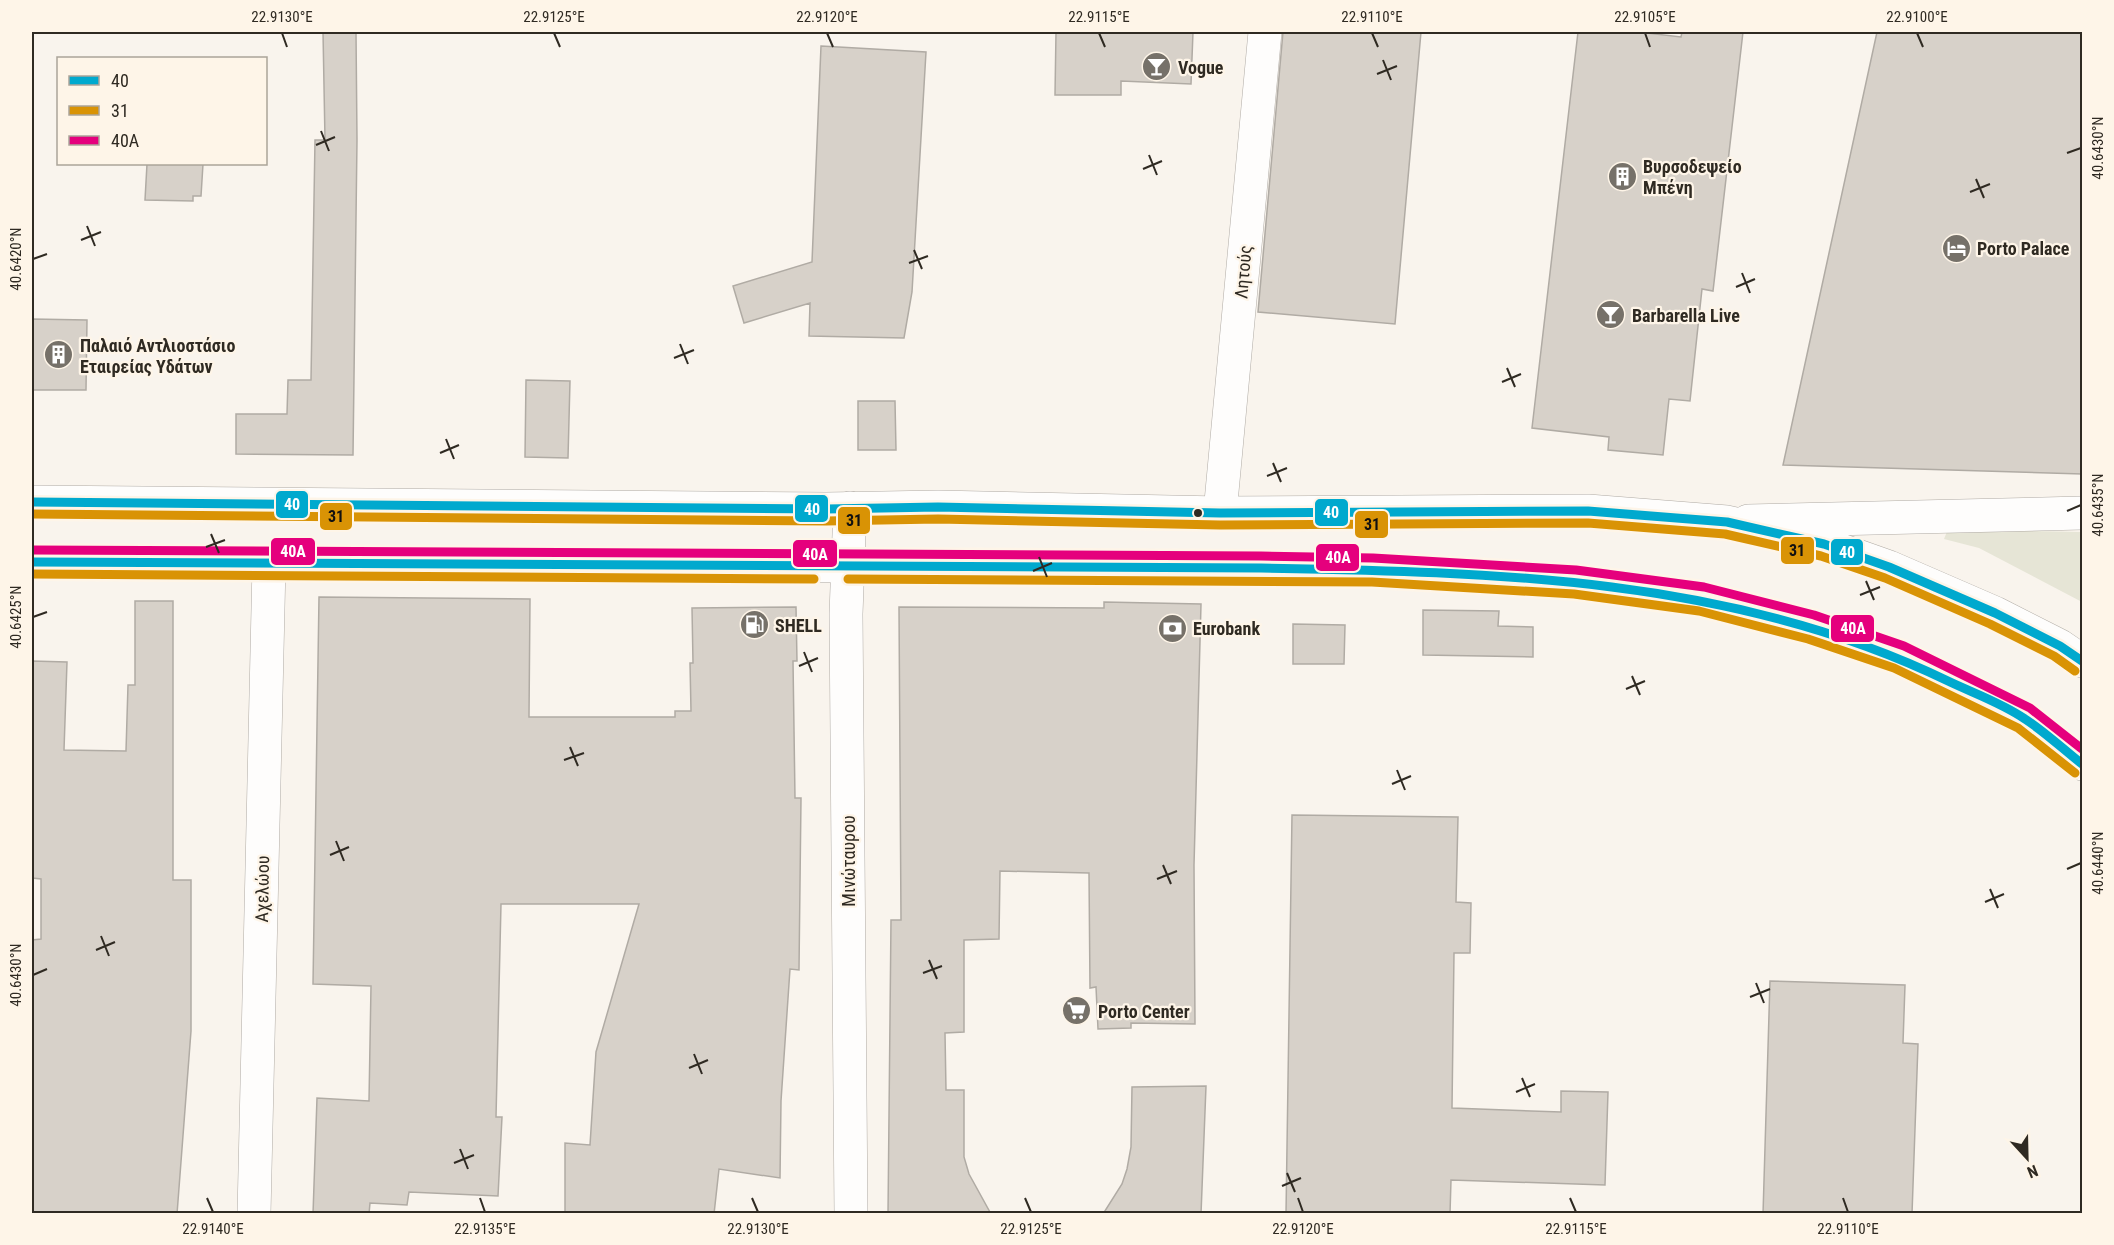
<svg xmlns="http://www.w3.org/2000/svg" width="2114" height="1245" viewBox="0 0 2114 1245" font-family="'Roboto Condensed',sans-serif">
<rect width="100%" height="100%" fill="#f9f4ed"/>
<path fill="#e6e5d6" d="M1948,529l134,3v70l-103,-54 -35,-9z"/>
<path fill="#d7d1c9" stroke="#b0aba4" stroke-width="1.5" d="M323,32h33l1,108 -4,315 -117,-1v-40h51l1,-34h23l4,-240h10z
M1056,32h137l-2,52 -70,-3v14h-66z
M1283,32h138l-26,292 -137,-12z
M1578,32h60l43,5 1,-5h61l-30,259 -11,-2 -12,112 -21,-2 -6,56 -55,-5 1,-13 -77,-9z
M1877,32h205v442l-299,-9z
M821,46l105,6 -14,240 -8,46 -95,-2 1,-33 -66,20 -11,-37 79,-24z
M147,164h56l-2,32h-8v5l-48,-1z
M32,319l55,1 -1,70h-54z
M526,380l44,1 -2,77 -43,-1z
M858,401h37l1,49h-38z
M319,597l211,2 -1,118h146v-6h16l-1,-48h3l-1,-55 104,-1 1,54h-4l2,137h6l-2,172 -9,-1 -9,132 -1,77 -61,-9 -5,45h-149v-71l25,2 6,-93 43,-148h-138l-5,213h6l-4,79 -89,-4 -2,13 -37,-2 -1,11h-56l4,-116 52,3 2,-115 -58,-2z
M135,601h38v279h18v151l-14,183h-145v-274l9,-1v-60l-9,-1v-217l35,1 -3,88 62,1 2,-66h7z
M1104,602l97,2 -7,261 1,159 -64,-1v5l-33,1 -2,-42 -6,1 -1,-115 -89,-2 -1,68 -35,1v92l-19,1 1,57h18v67l5,17 22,40h-103l3,-294h10l-2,-313 205,1z
M1423,610l76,1 -1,15 35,1v30l-110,-2z
M1293,624l52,1 -1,39h-51z
M1292,815l166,2 -2,85 15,1 -1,50h-16l-2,155 109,4v-21l47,1 -3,93 -154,-5 -1,34h-164z
M1770,981l135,4 -2,58 15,1 -6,170h-149z
M1206,1086l-5,128h-98l19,-30 5,-15 4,-22 1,-60z"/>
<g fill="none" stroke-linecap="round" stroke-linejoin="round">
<defs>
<path id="minor" d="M850,508l-4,106 5,600
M1220,513l45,-481
M1748,521l334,-8
M254,1214l15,-649"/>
<path id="major" d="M32,502l794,7 112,-2 282,6 368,-2 139,11 97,22 65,23 106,46 65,33 22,15
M32,562l1229,6 111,2 203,12 126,17 110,28 88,30 125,61 58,46"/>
</defs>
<use href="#minor" stroke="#b0aba5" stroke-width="34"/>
<use href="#major" stroke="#b0aba5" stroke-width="34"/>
<use href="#minor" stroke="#fefdfc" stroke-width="33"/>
<use href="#major" stroke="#fefdfc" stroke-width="33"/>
<defs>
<path id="bus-1" d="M32,502l794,7 112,-2 282,6 368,-2 139,11 97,22 65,23 106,46 65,33 22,15
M32,562l1229,6c232,4 474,9 687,113 25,12 54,22 77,38 20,13 38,30 57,45"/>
<path id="bus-2" d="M32,514l794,7 112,-2 282,6 368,-2 137,11 96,22 64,22 105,46 64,32 21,15
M32,574l782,5
M848,579l524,3 202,12 125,17 109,28 86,29 124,60 57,45"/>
<path id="bus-3" d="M32,550l1229,6 112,2 203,12 128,17 110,28 90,31 126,62 52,41"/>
</defs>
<use href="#bus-1" stroke="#fef5e8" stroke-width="14"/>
<use href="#bus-2" stroke="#fef5e8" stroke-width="14"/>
<use href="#bus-3" stroke="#fef5e8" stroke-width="14"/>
<use href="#bus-1" stroke="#00a9ce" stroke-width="9"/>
<use href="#bus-2" stroke="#d99305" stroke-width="9"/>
<use href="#bus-3" stroke="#e5007d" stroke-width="9"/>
</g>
<path fill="none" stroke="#2f2a22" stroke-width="2" d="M282,33l5,14M554,33l6,14M827,33l6,14M1099,33l6,14M1372,33l6,14M1645,33l5,14M1917,33l6,14M1383,60l8,20M1377,74l20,-8M321,131l8,20M316,145l19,-8M2067,153l14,-5M1149,155l8,20M1143,169l19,-8M1976,179l8,19M1970,192l20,-8M87,226l8,20M81,240l20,-8M914,250l8,19M33,259l14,-5M909,263l19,-7M1742,273l8,20M1736,287l19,-8M680,344l8,20M674,358l20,-8M1507,368l8,19M1502,382l19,-8M446,439l8,20M440,453l19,-8M1273,463l8,19M1267,476l20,-8M2067,511l14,-6M211,534l8,19M206,547l19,-7M1039,557l8,20M1033,571l19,-8M1866,581l8,19M1860,595l20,-8M33,617l14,-5M804,652l8,20M799,666l19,-8M1632,676l8,19M1626,689l19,-8M570,747l8,19M564,760l20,-7M1397,770l8,20M1392,784l19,-8M336,841l8,20M330,855l19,-8M1163,865l8,19M2067,869l14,-6M1157,879l20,-8M1990,889l8,19M1985,902l19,-8M101,936l8,20M96,950l19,-8M929,960l8,19M923,973l19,-7M33,975l14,-6M1756,983l8,20M1750,997l20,-8M694,1054l8,20M689,1068l19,-8M1522,1078l8,19M1516,1092l19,-8M460,1149l8,20M454,1163l20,-8M1287,1173l8,19M1282,1186l19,-8M207,1198l6,14M480,1198l5,14M752,1198l6,14M1025,1198l6,14M1298,1198l5,14M1570,1198l6,14M1843,1198l5,14"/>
<defs>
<symbol id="bar-disc" viewBox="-11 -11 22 22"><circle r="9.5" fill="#767169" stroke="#fef5e8"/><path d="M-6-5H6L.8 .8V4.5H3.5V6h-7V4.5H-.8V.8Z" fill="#fff"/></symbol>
<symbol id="building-disc" viewBox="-11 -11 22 22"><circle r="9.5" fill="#767169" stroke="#fef5e8"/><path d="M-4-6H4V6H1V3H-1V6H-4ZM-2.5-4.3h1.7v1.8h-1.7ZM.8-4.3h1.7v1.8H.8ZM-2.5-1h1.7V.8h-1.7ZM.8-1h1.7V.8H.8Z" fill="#fff"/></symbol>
<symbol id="hotel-disc" viewBox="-11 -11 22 22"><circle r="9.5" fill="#767169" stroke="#fef5e8"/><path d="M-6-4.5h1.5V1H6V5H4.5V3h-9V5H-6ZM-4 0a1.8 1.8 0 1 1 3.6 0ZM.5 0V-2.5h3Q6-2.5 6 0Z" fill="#fff"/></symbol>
<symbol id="fuel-disc" viewBox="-11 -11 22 22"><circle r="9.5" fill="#767169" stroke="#fef5e8"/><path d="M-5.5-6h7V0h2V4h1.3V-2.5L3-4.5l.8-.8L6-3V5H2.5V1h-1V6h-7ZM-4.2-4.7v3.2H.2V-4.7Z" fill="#fff"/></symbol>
<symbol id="bank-disc" viewBox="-11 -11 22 22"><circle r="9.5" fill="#767169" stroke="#fef5e8"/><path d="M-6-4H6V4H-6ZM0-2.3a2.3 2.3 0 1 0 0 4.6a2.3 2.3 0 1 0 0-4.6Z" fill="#fff"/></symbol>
<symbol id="supermarket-disc" viewBox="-11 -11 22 22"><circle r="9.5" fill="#767169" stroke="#fef5e8"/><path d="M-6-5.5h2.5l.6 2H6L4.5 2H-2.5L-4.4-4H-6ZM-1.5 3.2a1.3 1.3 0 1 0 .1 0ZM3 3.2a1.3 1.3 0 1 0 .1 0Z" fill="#fff"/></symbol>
</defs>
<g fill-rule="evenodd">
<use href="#bar-disc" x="1140" y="50" width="33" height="33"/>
<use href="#building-disc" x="1606" y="160" width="33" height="33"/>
<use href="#hotel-disc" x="1940" y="232" width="33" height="33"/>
<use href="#bar-disc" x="1594" y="298" width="33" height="33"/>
<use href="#building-disc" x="42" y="338" width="33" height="33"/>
<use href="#fuel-disc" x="738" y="608" width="33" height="33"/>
<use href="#bank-disc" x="1156" y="612" width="33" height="33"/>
<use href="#supermarket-disc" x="1060" y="994" width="33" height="33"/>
</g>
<circle fill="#2f2a22" stroke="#fef5e8" stroke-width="2" cx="1198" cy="513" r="5"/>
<g text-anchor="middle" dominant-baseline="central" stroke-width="4.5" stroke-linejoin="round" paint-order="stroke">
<g font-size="18" font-weight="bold" fill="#2f2a22" stroke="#fef5e8" text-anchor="start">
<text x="1178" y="67">Vogue</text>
<text x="1643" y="166">Βυρσοδεψείο<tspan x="1643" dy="21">Μπένη</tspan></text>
<text x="1977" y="248">Porto Palace</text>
<text x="1632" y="315">Barbarella Live</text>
<text x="80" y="345">Παλαιό Αντλιοστάσιο<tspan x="80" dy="21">Εταιρείας Υδάτων</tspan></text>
<text x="775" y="625">SHELL</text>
<text x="1193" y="628">Eurobank</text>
<text x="1098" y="1011">Porto Center</text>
</g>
<g font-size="18" fill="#2f2a22" stroke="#fef5e8">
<text transform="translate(1243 272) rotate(-85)">Λητούς</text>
<text transform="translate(848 861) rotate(-90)">Μινώταυρου</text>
<text transform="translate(262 889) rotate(-89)">Αχελώου</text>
</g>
</g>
<g stroke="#fef5e8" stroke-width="2">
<rect x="275" y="490" width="34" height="29" rx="6" fill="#00a9ce"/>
<rect x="794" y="494" width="35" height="29" rx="6" fill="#00a9ce"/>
<rect x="1314" y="498" width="35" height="29" rx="6" fill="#00a9ce"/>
<rect x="319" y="502" width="34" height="29" rx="6" fill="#d99305"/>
<rect x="837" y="506" width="34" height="29" rx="6" fill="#d99305"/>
<rect x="1354" y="510" width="35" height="29" rx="6" fill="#d99305"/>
<rect x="1780" y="536" width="35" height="29" rx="6" fill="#d99305"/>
<rect x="270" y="537" width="46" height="29" rx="6" fill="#e5007d"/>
<rect x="1830" y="538" width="34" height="28" rx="6" fill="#00a9ce"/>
<rect x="792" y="539" width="46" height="29" rx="6" fill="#e5007d"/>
<rect x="1315" y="543" width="45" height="29" rx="6" fill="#e5007d"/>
<rect x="1830" y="614" width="45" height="29" rx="6" fill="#e5007d"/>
</g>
<g font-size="16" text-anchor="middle" font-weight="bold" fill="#fff">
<text x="292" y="510">40</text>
<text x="812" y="515">40</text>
<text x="1331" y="518">40</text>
<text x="293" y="557">40Α</text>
<text x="1847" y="558">40</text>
<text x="815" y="560">40Α</text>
<text x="1338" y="563">40Α</text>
<text x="1853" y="634">40Α</text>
</g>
<g font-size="16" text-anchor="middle" font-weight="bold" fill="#111">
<text x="336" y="522">31</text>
<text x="854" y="526">31</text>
<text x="1372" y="530">31</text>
<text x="1797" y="556">31</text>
</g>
<rect width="2114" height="1245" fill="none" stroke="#fef5e8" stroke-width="66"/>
<rect x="57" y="57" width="210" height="108" fill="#fef5e8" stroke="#aba499" stroke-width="1.5"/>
<rect x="69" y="76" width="30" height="9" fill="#00a9ce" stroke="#aba499" stroke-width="1.5"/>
<text x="111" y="87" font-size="18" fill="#2f2a22">40</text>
<rect x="69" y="106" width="30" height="9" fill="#d99305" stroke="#aba499" stroke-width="1.5"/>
<text x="111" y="117" font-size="18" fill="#2f2a22">31</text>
<rect x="69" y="136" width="30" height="9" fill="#e5007d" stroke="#aba499" stroke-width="1.5"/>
<text x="111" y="147" font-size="18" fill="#2f2a22">40Α</text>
<g transform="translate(2027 1158) rotate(158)" stroke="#fef5e8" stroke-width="4.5" paint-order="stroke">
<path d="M0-4.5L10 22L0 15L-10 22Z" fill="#2f2a22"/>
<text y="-9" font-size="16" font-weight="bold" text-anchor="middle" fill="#2f2a22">N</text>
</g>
<rect x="33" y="33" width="2048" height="1179" fill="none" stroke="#2f2a22" stroke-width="2"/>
<g font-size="15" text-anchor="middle" fill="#2f2a22">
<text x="282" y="22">22.9130°E</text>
<text x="554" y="22">22.9125°E</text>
<text x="827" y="22">22.9120°E</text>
<text x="1099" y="22">22.9115°E</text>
<text x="1372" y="22">22.9110°E</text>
<text x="1645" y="22">22.9105°E</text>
<text x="1917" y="22">22.9100°E</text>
<text transform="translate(2098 148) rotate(-90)" y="5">40.6430°N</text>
<text transform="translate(16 259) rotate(-90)" y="5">40.6420°N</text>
<text transform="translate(2098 505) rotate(-90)" y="5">40.6435°N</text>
<text transform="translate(16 617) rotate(-90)" y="5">40.6425°N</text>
<text transform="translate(2098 863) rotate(-90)" y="5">40.6440°N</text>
<text transform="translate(16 975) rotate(-90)" y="5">40.6430°N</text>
<text x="213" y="1234">22.9140°E</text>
<text x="485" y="1234">22.9135°E</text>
<text x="758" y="1234">22.9130°E</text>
<text x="1031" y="1234">22.9125°E</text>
<text x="1303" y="1234">22.9120°E</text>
<text x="1576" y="1234">22.9115°E</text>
<text x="1848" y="1234">22.9110°E</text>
</g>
</svg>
